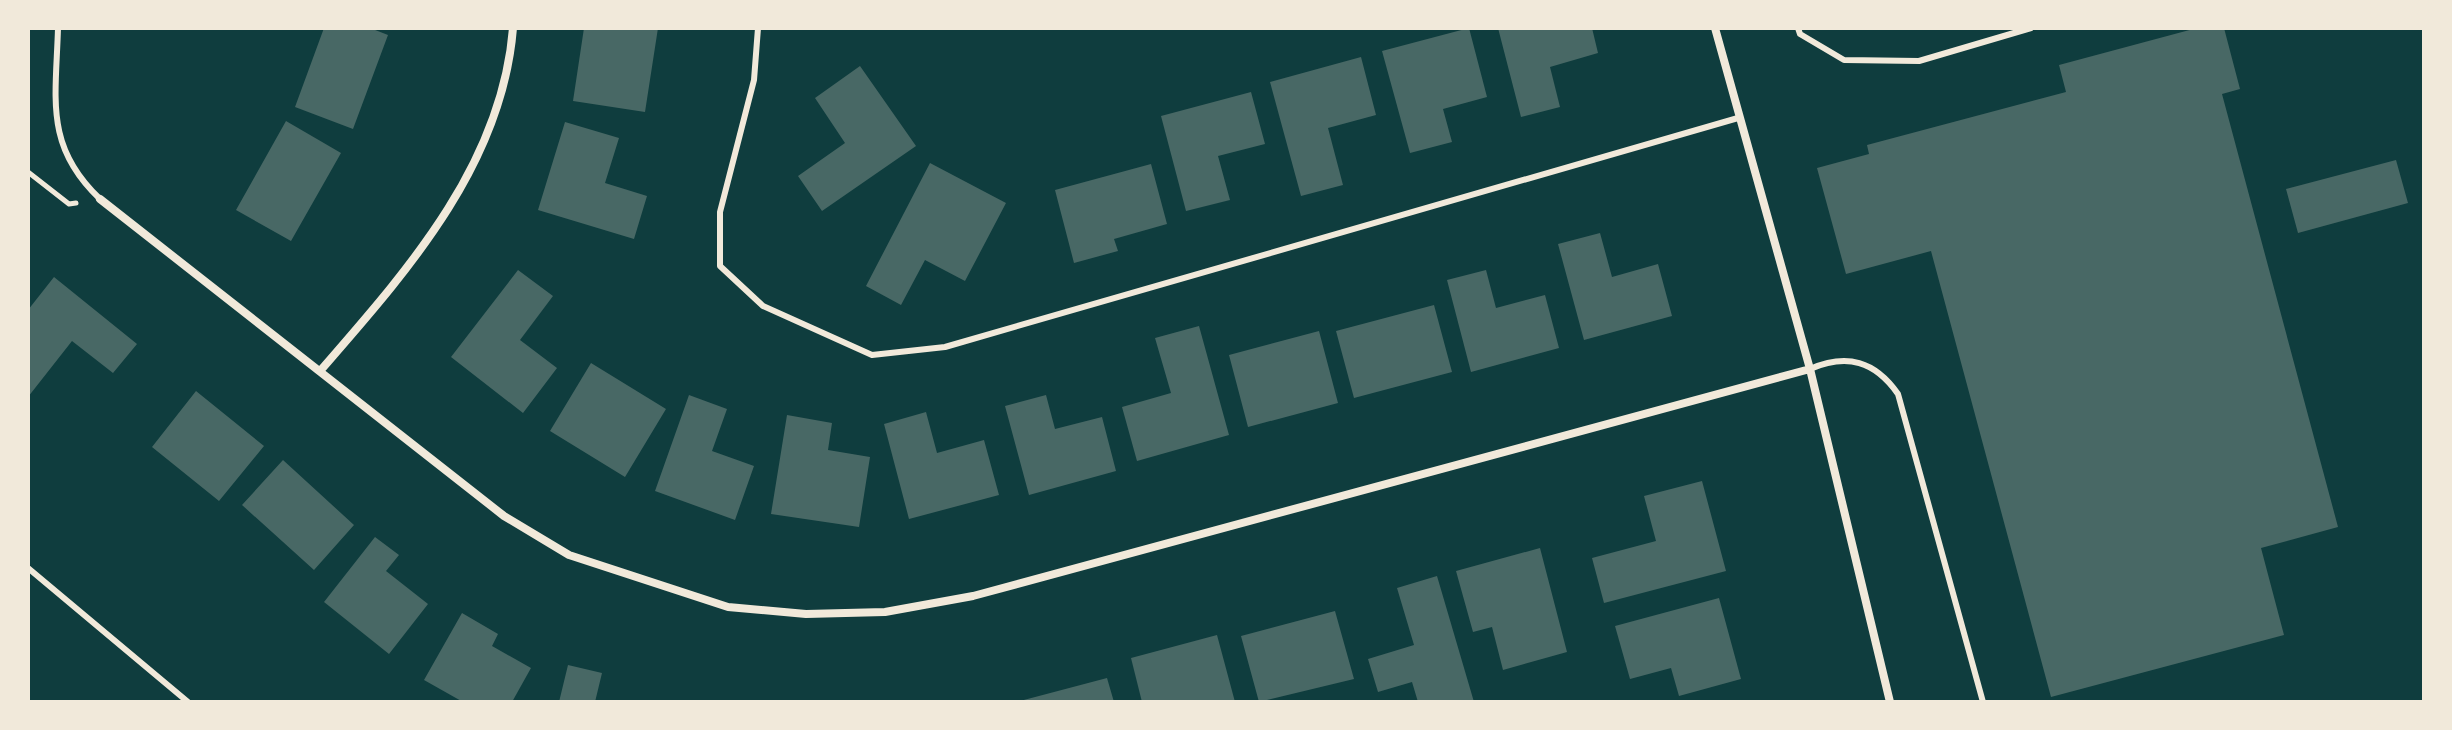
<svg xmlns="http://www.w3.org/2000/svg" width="2452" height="730" viewBox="0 0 2452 730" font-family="'PT Sans',sans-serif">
<rect width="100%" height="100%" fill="#0f3d3e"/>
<path fill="#486865" d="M324,28h46l18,7 -35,94 -58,-22z
M584,28h74l-13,84 -72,-11z
M1469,28l18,69 -44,12 9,33 -42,11 -28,-102z
M1498,28h94l6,25 -48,14 10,40 -39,10z
M2197,28h27l16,61 -18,5 116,433 -77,21 23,87 -233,62 -120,-446 -85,23 -29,-106 52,-14 -2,-9 199,-53 -7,-27z
M1361,57l15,58 -48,13 15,57 -42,11 -31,-114z
M860,66l56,80 -94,65 -24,-35 47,-33 -30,-45z
M1251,92l14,52 -47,12 12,44 -44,11 -25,-95z
M286,121l55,32 -50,88 -55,-31z
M565,122l54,16 -14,45 42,13 -13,43 -96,-29z
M2396,160l12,43 -110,30 -12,-44z
M930,163l76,40 -41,78 -40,-21 -24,45 -35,-19z
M1151,164l16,60 -53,15 4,12 -44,12 -19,-73z
M1600,233l12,44 46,-13 14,52 -88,24 -26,-96z
M518,270l35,26 -33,44 37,28 -34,45 -72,-56z
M1486,270l10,38 49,-13 14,53 -88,24 -24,-92z
M54,277l83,67 -24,29 -41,-32 -44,56v-87z
M1434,305l18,67 -98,26 -18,-67z
M1199,326l30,109 -92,26 -15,-54 49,-14 -16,-55z
M1319,331l19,72 -90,24 -19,-72z
M591,363l75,46 -41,68 -75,-46z
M196,391l68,55 -45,55 -67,-54z
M689,395l38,14 -15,42 42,15 -19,54 -80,-29z
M1046,395l9,34 47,-12 14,54 -87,24 -24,-89z
M926,412l11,41 47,-13 15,55 -90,24 -25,-95z
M787,415l45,8 -4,27 42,7 -11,70 -88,-13z
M283,460l71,65 -40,45 -72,-65z
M1702,481l24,90 -122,32 -12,-45 64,-17 -12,-45z
M375,537l24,18 -13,16 42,33 -39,50 -65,-52z
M1540,548l27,104 -64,18 -11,-43 -19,5 -17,-61z
M1437,576l37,126h-56l-6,-20 -34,10 -10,-33 46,-14 -17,-57z
M1719,598l22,81 -62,17 -8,-28 -41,11 -15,-53z
M1335,611l19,68 -95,23 -18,-66z
M462,613l36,21 -6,12 39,22 -19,34h-49l-39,-22z
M1217,635l18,67h-93l-11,-44z
M568,665l34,8 -7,29h-36z
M1107,678l7,24h-94v-1z"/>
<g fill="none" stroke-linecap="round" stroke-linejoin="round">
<path stroke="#f1e9da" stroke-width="5" d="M28,172l41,32 7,-1"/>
<path stroke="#f1e9da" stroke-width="6" d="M58,28c-2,71 -14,118 42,171
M758,28l-4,52 -34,132v54l43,40 109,49 73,-8 793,-229
M1798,28l2,6 44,26 75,1 112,-33
M1810,369c37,-16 65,-8 88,25l85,308
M28,568l160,134"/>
<path stroke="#f1e9da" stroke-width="8" d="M1715,28l95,341 80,333
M100,199l404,317 65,39 159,52 78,7 79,-2 88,-16 837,-227
M320,371c86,-99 182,-205 193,-343"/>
</g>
<rect width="2452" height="730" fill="none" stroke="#f1e9da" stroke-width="60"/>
</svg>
